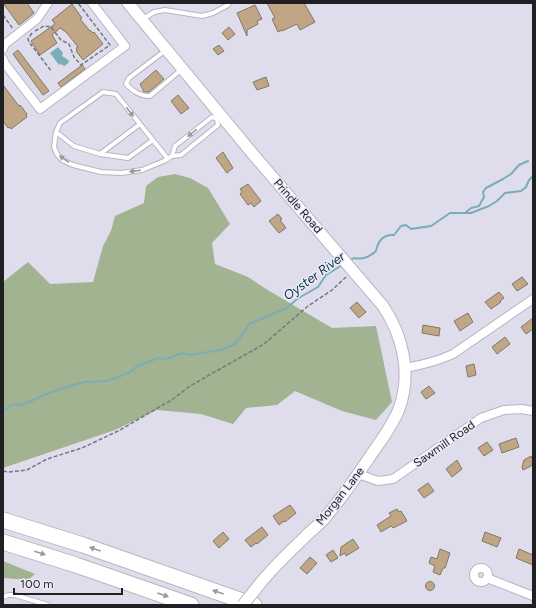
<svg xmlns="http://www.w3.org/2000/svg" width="536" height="608" viewBox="0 0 536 608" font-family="Figtree,sans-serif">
<rect width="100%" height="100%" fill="#dfddec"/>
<path fill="#a1b390" d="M175,174l15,4 18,10 22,36 -18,19 3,21 33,13 18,12 66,39 44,-2 16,76 -16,18 -34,-9 -47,-20 -18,14 -31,3 -13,16 -32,-10 -44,-4 -42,20 -112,38v-186l25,-20 22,22 43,-2 10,-36 8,-15 4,-15 29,-13 2,-17 12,-9z
M3,561l32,13 -7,6 -25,-2z"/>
<path fill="#7badb9" d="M58,47l5,6 -1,3 6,4 1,2 -4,4 -5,-2 -1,1 -9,-12z"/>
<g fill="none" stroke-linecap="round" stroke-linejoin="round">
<path stroke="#7badb9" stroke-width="2" d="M465,213l6,-5 8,-2 5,-9 -1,-5 3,-4 17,-9 8,-5 8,-9 9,-4
M349,261l5,-3c9,2 15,-1 22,-7 2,-10 7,-17 18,-16l7,-9 5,-1 5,4 20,-3 19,-13h21l18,-7 8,-5 8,-8 16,-2 5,-4 3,-7 4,-4
M3,411l11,-7 8,1 27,-12 24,-8 12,-3 22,-1 14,-5 9,-4 6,-5 22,-9 9,1 14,-6 9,2 30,-5 14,-5 10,-12 5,-9 38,-16 10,-9 21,-12 8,-12 18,-11"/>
</g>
<path fill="#c1a685" stroke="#80776c" d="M3,3h24l7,10 -15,12z
M267,3h37l11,19 -15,8 -3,-6 -15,7v-1l-4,2 -6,-13 3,-1z
M72,4l10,14 -2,1 10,12v-1l3,3 1,-1 9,12 -20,16 -7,-9 1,-1 -1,-2 2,-1 -12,-15 -6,-4 -8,7 5,8 -17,12 -9,-14 24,-17 -3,-4z
M255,5l7,14 -5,2 1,3 -11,6v6l-10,-23z
M229,27l6,7 -7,6 -6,-7z
M219,45l5,6 -6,4 -5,-6z
M18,50l31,41 -6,4 -30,-41z
M82,65l3,4 -24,18 -3,-4z
M156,70l8,9 -15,13h-5l-4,-8z
M266,77l3,9 -12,4 -4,-8z
M3,85l16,21 1,-1 7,9 -1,1 1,2 -16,12 -1,-2 -2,1 -5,-7z
M178,95l11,13 -8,6 -10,-13z
M223,152l10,16 -6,5 -11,-15z
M248,184l13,17 -7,6 -3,-4 -3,2 -8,-11 2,-2 -2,-3z
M278,214l4,5 -2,1 6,8 -7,5 -10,-12z
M522,277l6,7 -11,7 -5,-7z
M499,292l5,6 -4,3 1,1 -10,7 -6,-7z
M357,302l9,10 -7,6 -9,-10z
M468,313l5,9 -13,9 -6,-10z
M533,318v11l-7,5 -5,-7z
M423,325l17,3 -1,8 -17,-3z
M505,337l5,7 -13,10 -5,-7z
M474,364l2,11 -8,2 -2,-11z
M429,386l6,7 -9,6 -5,-7z
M516,438l3,9 -17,6 -3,-9z
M487,442l6,8 -9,6 -6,-8z
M531,456l2,5v4l-10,5 -1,-3 2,-7z
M457,460l5,9 -10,8 -6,-8z
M428,483l6,8 -10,7 -6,-8z
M290,505l6,8 -11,9 -1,-1 -5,4 -6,-9z
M397,509l2,3 2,-1 6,10 -14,7 -2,-2 -10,6 -4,-7 14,-9 -2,-3z
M262,527l6,8 -11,9 -1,-1 -5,4 -6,-7z
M223,532l6,7 -10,9 -6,-7z
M485,532l16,6 -4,9 -15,-6z
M353,539l6,9 -13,8 -1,-3 -5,3 1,-9z
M440,549l10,4 -5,15h-2l-3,7 -7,-3 2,-6 -6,-3 2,-6 6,2z
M519,549l14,6v10l-17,-7z
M333,550l5,8 -7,4 -5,-7z
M310,557l7,6 -10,11 -7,-6z
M425.5 586a4.5 4.5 0 1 1 9 0a4.5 4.5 0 1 1-9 0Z"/>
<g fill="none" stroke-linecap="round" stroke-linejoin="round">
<defs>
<path id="lane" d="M142,20l12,-8 11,-2 37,6 11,-3 15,-8 1,-2
M166,50l-37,28 -3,6c7,7 13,12 24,12l32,-27
M56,132l18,14 26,8 40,-30
M100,154l28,4 25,-18
M172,156l3,-10 37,-29 5,2
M168,159l-52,-65 -13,-2 -43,31 -4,9 -2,15 3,7 5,6 11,5 28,7 20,1 21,-3 22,-9 8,-5 9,-1 37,-30 -1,-6
M3,597l6,-2h6l33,10"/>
<path id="street" d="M3,49l2,-5 32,-25 11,-16
M3,59l2,5 35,45 85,-63 -33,-43
M405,368c17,-3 33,-7 48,-14l80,-55
M358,474l20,7 15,-2 88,-61 23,-8 18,-1 11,2
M474 575a7 7 0 1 1 14 0a7 7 0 1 1-14 0Z
M487,578l46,18"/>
<path id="secondary" d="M128,3l124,150 131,153c20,30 29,68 16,103 -7,18 -20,34 -30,49 -14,21 -29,42 -45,61 -6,7 -14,12 -20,19 -15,14 -29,28 -42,43"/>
<path id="highway" d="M3,520l80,25 171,60
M3,542l73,23 115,40"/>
</defs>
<use href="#lane" stroke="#b7b4c3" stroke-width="6"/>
<use href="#street" stroke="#b7b4c3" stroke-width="10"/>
<use href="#secondary" stroke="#b7b4c3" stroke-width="13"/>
<use href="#highway" stroke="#b7b4c3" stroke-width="17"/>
<path stroke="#77767f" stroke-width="1.5" stroke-dasharray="4 2" stroke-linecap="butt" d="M3,15l10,14
M35,31l9,-5 7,1 10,13 8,4 5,13 7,8 29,-20 -32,-42
M32,33l-4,6 1,3 23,30
M3,471l6,1 18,-2 20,-11 35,-11 38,-18 53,-31 17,-13 74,-42 44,-38 24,-16 14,-13"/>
<use href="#lane" stroke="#fff" stroke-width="4"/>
<use href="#street" stroke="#fff" stroke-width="8"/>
<use href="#secondary" stroke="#fff" stroke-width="11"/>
<use href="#highway" stroke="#fff" stroke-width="15"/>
<defs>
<path id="secondary-bridge" d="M243,605l19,-24"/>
</defs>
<use href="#secondary-bridge" stroke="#b7b4c3" stroke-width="13" stroke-linecap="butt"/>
<use href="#secondary-bridge" stroke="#fff" stroke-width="11"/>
</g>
<defs><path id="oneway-solid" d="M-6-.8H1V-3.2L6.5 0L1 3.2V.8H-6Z"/></defs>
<g fill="#9a9a9c">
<use href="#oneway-solid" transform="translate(130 112) rotate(52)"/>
<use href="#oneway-solid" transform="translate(192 133) rotate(141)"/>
<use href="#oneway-solid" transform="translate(64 159) rotate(-146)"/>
<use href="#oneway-solid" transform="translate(135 171) rotate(173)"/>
<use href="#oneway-solid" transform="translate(95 549) rotate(-161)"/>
<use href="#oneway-solid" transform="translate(40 553) rotate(17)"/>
<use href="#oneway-solid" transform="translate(218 592) rotate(-161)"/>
<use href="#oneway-solid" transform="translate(163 595) rotate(19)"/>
</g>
<g text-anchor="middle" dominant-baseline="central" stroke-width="3" stroke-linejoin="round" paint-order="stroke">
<g font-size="12" fill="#1f1f24" stroke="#eceaf9">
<text transform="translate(298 206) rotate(49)">Prindle Road</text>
<text transform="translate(444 444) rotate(-35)">Sawmill Road</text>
<text transform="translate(340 496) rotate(-52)">Morgan Lane</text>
</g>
<g font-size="13" font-style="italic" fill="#00313b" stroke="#eceaf9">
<text transform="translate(314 276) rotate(-36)">Oyster River</text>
</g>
</g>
<rect width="536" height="608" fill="none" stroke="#1f1f24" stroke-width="8"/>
<path d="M14 588v6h108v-6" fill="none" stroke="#1f1f24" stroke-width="2"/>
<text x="20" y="588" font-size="12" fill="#1f1f24" stroke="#eceaf9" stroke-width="3" paint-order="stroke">100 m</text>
</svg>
